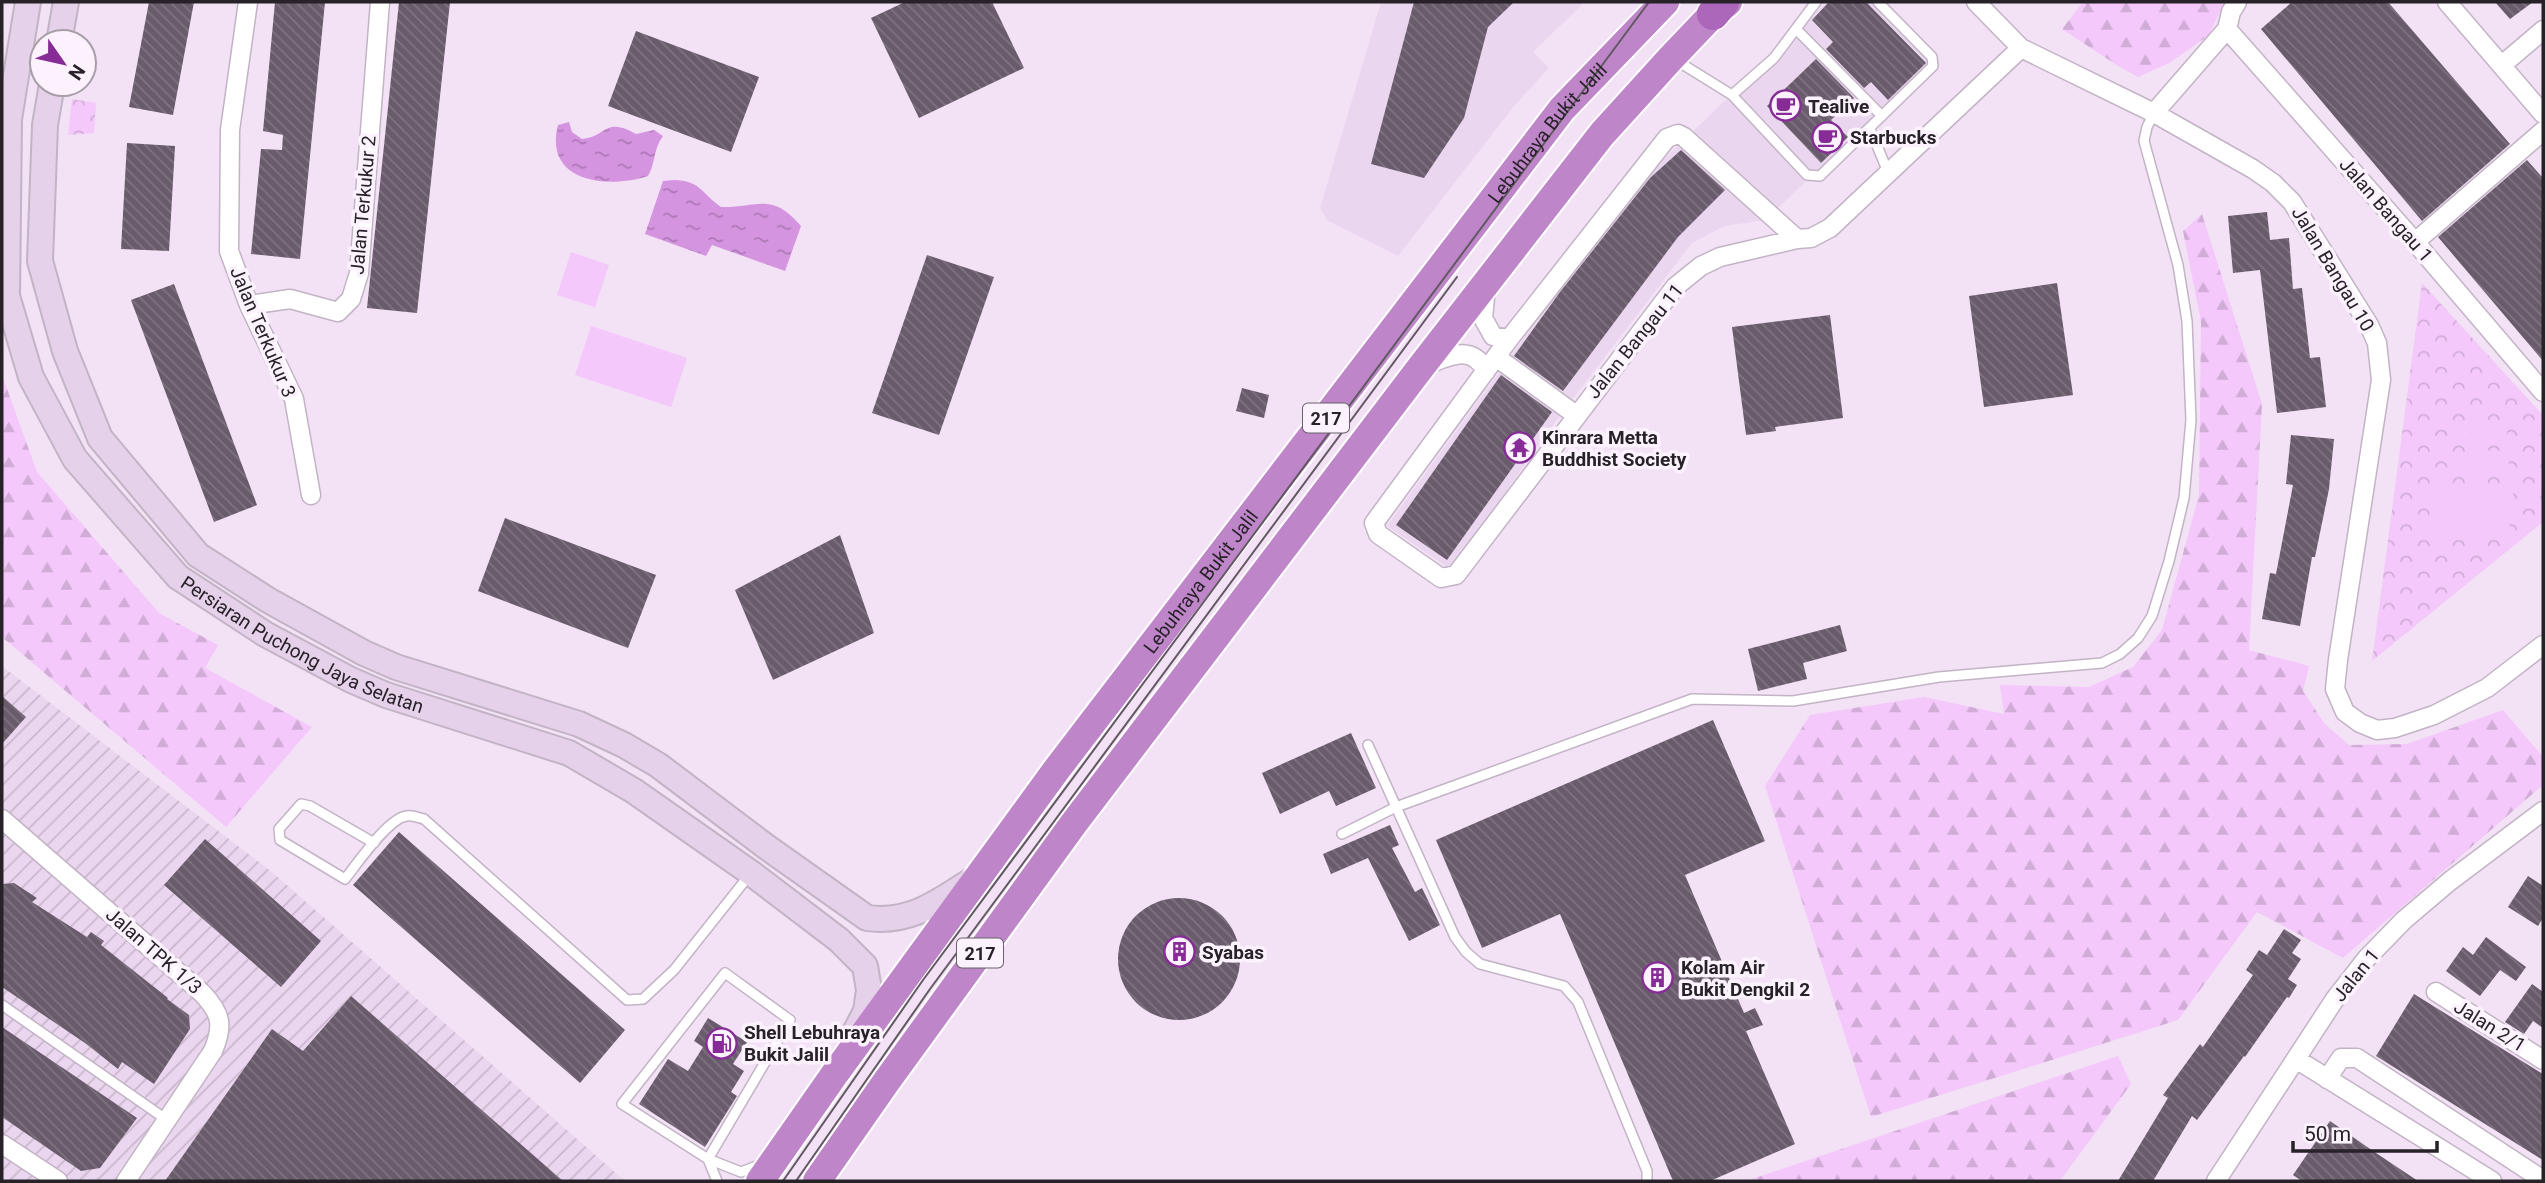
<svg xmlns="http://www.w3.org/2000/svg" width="2545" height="1183" viewBox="0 0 2545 1183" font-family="Roboto,sans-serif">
<defs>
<pattern id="industrial-furrows" width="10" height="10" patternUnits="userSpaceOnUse" patternTransform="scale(1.75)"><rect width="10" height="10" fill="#ebd6ef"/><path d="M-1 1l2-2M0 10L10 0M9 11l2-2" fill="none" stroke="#cab7cd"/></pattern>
<pattern id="forest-firs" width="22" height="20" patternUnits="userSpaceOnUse" patternTransform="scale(1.75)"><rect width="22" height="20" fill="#f4c8fb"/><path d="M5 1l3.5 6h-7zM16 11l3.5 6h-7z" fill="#d1acd7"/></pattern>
<pattern id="park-crowns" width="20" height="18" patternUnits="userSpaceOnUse" patternTransform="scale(1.75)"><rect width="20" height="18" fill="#f4c8fb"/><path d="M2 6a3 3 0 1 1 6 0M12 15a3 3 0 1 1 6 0" fill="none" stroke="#d1acd7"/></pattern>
<pattern id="water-ripples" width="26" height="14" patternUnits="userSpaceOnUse" patternTransform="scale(1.75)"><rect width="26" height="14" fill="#d594e0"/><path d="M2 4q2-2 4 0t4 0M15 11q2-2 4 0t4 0" fill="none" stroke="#ad78b6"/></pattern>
<pattern id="building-back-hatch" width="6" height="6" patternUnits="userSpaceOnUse" patternTransform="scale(1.75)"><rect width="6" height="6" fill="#695b6b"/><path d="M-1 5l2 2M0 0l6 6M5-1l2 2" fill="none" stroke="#7e7380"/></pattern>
</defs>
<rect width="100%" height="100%" fill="#f3e2f5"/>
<path fill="#ebd6ef" d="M1381,2h204l-52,50 16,16 -35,38 -116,150 -71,-36 -7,-12z
M1827,2h45l57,58v7l-164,153 -41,6 -32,17 -133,174 -109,152 -63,-43 246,-337z"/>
<path fill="url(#industrial-furrows)" d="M2,666l270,206 353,309h-623z"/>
<path fill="url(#forest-firs)" d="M2083,2h142l-17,34 -39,27 -31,14 -20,-11 -56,-37z
M2202,214l60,190 -13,246 60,16 -6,25 21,32 25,22 58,-1 96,-34 40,47v28l-200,173 -86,-46 -79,108 -307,97 -106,-331 45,-71 114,-18 80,17 -4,-29 89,2 44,-20 29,-37 37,-135 2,-173 -18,-91z
M2,375l35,97 122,141 59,32 -13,23 107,59 -86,100 -224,-190z
M2118,1056l13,28 -71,97h-314z"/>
<path fill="url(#park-crowns)" d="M72,99l24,4 -2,30 -26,2z
M2422,283l121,132v107l-171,139z"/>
<path fill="#f4c8fb" d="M571,252l38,13 -14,42 -38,-12z
M591,326l96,32 -16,49 -96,-32z
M2472,420h37l-3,20 -36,1z
M2468,450l42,1 -3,26 -41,-1z
M2433,487l81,1 -6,49 -80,4z"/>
<path fill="url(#water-ripples)" d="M569,122l3,10 10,7c25,-2 22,-23 54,-5l18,-4 9,6c-10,13 -7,26 -15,40 -39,13 -105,7 -90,-51z
M674,180c26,0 28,14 47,27 37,1 50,-16 80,19l-16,45 -73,-26 -6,11 -61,-22 18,-53z"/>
<path fill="url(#building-back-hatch)" d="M149,2h45l-21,113 -44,-8z
M275,2h50l-25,257 -49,-5 10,-105 21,1 1,-15 -20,-4z
M399,2h51l-33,311 -50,-5z
M905,2h87l32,66 -105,50 -48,-100z
M1414,2h100l-26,25 -24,91 -40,60 -53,-14z
M1829,2h37l60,61 -38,37 -17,-18 -7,6 -38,-39 7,-7 -21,-22z
M2292,2h96l122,142 -88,77 -161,-192z
M2495,2h38l-23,17z
M636,31l123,46 -28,75 -123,-46z
M1816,59l38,39 -23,22 17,17 -27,26 -54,-57z
M127,143l48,3 -6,105 -48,-2z
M1681,150l44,40 -47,47 -115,154 -49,-35 46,-64 90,-114z
M2527,160l16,18v183l-105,-124z
M2267,212l3,28 19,-2 4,51 9,-1 8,70 10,-1 6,50 -49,6 -17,-143 -27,3 -5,-57z
M927,255l67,22 -55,158 -67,-22z
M2057,283l16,112 -89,12 -15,-111z
M174,284l83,221 -43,17 -83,-222z
M1830,315l13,103 -68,9 1,4 -30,4 -14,-108z
M1501,375l51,37 -105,148 -51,-35z
M1242,388l27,7 -5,23 -28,-7z
M2291,435l43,4 -5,50 -14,68h-3l-12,69 -38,-7 8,-46 6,1 17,-89 -7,-1z
M505,518l151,57 -28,73 -150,-57z
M840,535l34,98 -101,47 -38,-90z
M1840,625l7,26 -44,12 4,16 -49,12 -10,-42z
M2,696l24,21 -24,27z
M1713,720l52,121 -80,34 59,138 11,-5 8,17 -17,6 49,113 -85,37h-37l-113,-267 -78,34 -46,-108z
M1351,733l25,55 -40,18 -7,-15 -49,23 -18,-41z
M1390,825l9,20 -7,3 23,44 7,-4 18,37 -31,16 -41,-83 -37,16 -8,-20z
M399,832l226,198 -45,53 -227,-198z
M205,839l116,102 -40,46 -117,-102z
M2528,876l15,10v32l-5,8 -30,-19z
M14,883l23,15 -5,4 55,35 4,-5 13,9 -3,4 67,53 -1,1 22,16 1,14 -36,55 -32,-22 -4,7 -33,-26 -83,-56v-103z
M1118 959a61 61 0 1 1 122 0a61 61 0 1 1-122 0Z
M2284,929l17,11 -9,13 9,6 -13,20 9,6 -8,13 -2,-1 -42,60 -1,-1 -47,64 -5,-4 -39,65h-35l50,-83 -5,-3 37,-51 3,3 50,-72 -7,-5 13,-20 8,5z
M2486,937l40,30 -10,14 -16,-11 -20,26 -34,-25 17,-24 10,8z
M2532,984l11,8v36l-10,-7 -9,13 -19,-12z
M2414,994l129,80v86l-167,-104z
M351,996l212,185h-398l107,-152 31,22z
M708,1018l39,24 -14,22 11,7 -13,21 6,4 -32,51 -66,-43 29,-45 20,12 15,-24 -9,-6z
M2,1027l135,91 -37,50 -19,3 -79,-54z
M2330,1121l43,30 45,30h-116l-9,-6z"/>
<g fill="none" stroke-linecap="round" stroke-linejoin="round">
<defs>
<path id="service" d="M1816,2l-42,56 -42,37 75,80 13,1 113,-110 -1,-9 -54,-55
M1796,29l86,87
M1674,59l58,36
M1870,129l18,43
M1368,745l87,192 11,15 14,12 84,22 14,16 69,169v10
M1342,834l54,-27 296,-108 101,2 146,-24 163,-14 18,-9 18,-16 14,-22 17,-55 15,-63 7,-78 -4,-99 -9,-56 -34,-124 3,-14 7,-14
M374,843l-64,-37 -9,-2 -22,25 1,11 65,39c12,-15 44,-62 62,-63 6,-1 12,2 17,3l203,181 16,-1 31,-29 77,-97
M2,1005l165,115
M708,1159l82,-139 -65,-47 -103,131 86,55 33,13 21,-8
M708,1159l9,22"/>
<path id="minor" d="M248,2l-18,128 -1,121 20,54 45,94 17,96
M1976,2l45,46 133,65 99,56 20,14 19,19 77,123 8,18 4,37 -43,280 -3,29 10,23 15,11 17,7 18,-2 39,-13 53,-27 56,-43
M2447,2l96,112
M2227,29l188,213 128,150
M2502,65l41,-35
M2154,113l73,-84 4,-17 6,-10
M1797,239l-113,-102 -6,-3 -11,4 -158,201 -135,184 4,11 63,44 15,-3 219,-288 26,-21 19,-9 77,-18 14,-1 19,-10 191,-180
M2415,242l128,-111
M1486,288l-3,30 10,18 16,3
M249,305l41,-6 48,13 13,-13 8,-26 21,-271
M1496,357l80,58
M1426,365c22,-8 45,-22 60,6
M2,819l200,174c19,20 22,32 11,58l-87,130
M2436,992l107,68
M2296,1059l196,122
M2327,1079l14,-21h16l186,122
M2,1144l56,37
M2216,1181l119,-182 32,-41 37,-38 46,-39 93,-70"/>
<g id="secondary">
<path id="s1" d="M28,2l-19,117 -2,177 24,81 44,82 103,118 87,57 86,46 35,15 183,58 65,38 117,82 88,67 26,26 4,24 -3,21 -13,25"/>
<path d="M59,42l7,-40"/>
<path d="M52,84l-7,41 -5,136 25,90 35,87 98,117 70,45 96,53 32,14 183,57 45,21 34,20 110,83 99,70c44,6 72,-17 107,-39"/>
</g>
<g id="trunk">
<path id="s2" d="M760,1181l74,-106 223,-306 505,-660 103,-107"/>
<path d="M817,1181l69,-99 188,-259 347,-456 181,-233 69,-76 42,-44 15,-12"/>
</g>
<path id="motorway" d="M1713,14l10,-12"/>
</defs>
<use href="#service" stroke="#c2b3c5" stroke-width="12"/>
<use href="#minor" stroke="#c2b3c5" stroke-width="21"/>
<use href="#secondary" stroke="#c2b3c5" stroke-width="28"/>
<use href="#trunk" stroke="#fff" stroke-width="32"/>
<use href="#motorway" stroke="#fff" stroke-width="35"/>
<use href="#service" stroke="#fff" stroke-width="9"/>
<use href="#minor" stroke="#fff" stroke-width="18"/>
<use href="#secondary" stroke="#e6d1ea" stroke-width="24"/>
<use href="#trunk" stroke="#be86c8" stroke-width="28"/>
<use href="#motorway" stroke="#ad67ba" stroke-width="32"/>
<path stroke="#615862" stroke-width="2" d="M783,1181l140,-201 726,-978
M796,1181l134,-192 527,-712"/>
</g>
<defs>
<symbol id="cafe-ring" viewBox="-11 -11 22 22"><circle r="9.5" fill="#fcf2fe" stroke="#872c97" stroke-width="1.5"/><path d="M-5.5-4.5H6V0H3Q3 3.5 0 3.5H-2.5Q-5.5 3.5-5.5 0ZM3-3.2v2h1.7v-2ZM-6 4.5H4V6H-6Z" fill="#872c97"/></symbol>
<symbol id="temple-ring" viewBox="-11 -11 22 22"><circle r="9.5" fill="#fcf2fe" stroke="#872c97" stroke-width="1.5"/><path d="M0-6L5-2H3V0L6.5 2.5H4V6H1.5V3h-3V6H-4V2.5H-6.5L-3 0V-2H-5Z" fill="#872c97"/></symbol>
<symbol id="building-ring" viewBox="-11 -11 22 22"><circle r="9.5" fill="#fcf2fe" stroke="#872c97" stroke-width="1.5"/><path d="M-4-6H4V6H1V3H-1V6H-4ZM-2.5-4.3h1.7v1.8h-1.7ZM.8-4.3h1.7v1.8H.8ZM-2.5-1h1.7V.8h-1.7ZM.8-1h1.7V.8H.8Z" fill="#872c97"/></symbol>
<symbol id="fuel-ring" viewBox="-11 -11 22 22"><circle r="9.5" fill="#fcf2fe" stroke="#872c97" stroke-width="1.5"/><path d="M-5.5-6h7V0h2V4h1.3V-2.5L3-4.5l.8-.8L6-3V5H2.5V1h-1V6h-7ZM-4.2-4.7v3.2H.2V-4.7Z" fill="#872c97"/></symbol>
</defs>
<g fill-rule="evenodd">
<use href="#cafe-ring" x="1768" y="88" width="35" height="35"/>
<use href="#cafe-ring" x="1810" y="120" width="35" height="35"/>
<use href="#temple-ring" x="1502" y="430" width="35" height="35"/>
<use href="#building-ring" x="1162" y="934" width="35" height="35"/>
<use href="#building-ring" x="1640" y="960" width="35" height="35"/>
<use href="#fuel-ring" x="704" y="1026" width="35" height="35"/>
</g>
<g text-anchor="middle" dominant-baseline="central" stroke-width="7" stroke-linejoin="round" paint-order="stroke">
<g fill="#fcf2fe" stroke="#676068" stroke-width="2">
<rect x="1303" y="403.5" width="46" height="29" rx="5"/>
<rect x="957" y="938.5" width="46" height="29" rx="5"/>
</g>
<g font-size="18" font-weight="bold" fill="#272128">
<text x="1326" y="418">217</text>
<text x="980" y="953">217</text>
</g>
<g font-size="19" font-weight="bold" fill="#272128" stroke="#fcf2fe" text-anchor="start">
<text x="1808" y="106">Tealive</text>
<text x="1850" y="137">Starbucks</text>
<text x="1542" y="437">Kinrara Metta<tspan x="1542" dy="22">Buddhist Society</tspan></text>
<text x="1202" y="952">Syabas</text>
<text x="1681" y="967">Kolam Air<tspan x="1681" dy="22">Bukit Dengkil 2</tspan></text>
<text x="744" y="1032">Shell Lebuhraya<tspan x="744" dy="22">Bukit Jalil</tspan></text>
</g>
<g font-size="19" fill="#272128" stroke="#fcf2fe">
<text stroke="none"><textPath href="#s2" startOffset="1311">Lebuhraya Bukit Jalil</textPath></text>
<text transform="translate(363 205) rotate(-85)">Jalan Terkukur 2</text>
<text transform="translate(2386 210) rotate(49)">Jalan Bangau 1</text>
<text transform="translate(2333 269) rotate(59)">Jalan Bangau 10</text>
<text transform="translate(263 332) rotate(67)">Jalan Terkukur 3</text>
<text transform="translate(1635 341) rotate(-51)">Jalan Bangau 11</text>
<text stroke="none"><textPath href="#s2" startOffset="744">Lebuhraya Bukit Jalil</textPath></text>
<text stroke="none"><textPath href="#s1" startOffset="772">Persiaran Puchong Jaya Selatan</textPath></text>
<text transform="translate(154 951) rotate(41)">Jalan TPK 1/3</text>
<text transform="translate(2356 975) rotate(-51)">Jalan 1</text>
<text transform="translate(2490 1026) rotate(32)">Jalan 2/1</text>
</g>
</g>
<rect width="2545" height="1183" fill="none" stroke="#272128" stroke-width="7"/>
<g transform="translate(63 63) rotate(124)"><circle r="33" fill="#fcf2fe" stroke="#a79ea8" stroke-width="2"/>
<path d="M0-5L12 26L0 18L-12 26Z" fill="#872c97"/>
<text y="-10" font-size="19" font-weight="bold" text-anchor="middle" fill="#272128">N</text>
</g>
<path d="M2293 1141v10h144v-10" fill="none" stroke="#272128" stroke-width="3.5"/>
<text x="2304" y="1141" font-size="21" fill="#272128" stroke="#fcf2fe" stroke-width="5" paint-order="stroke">50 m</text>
</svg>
